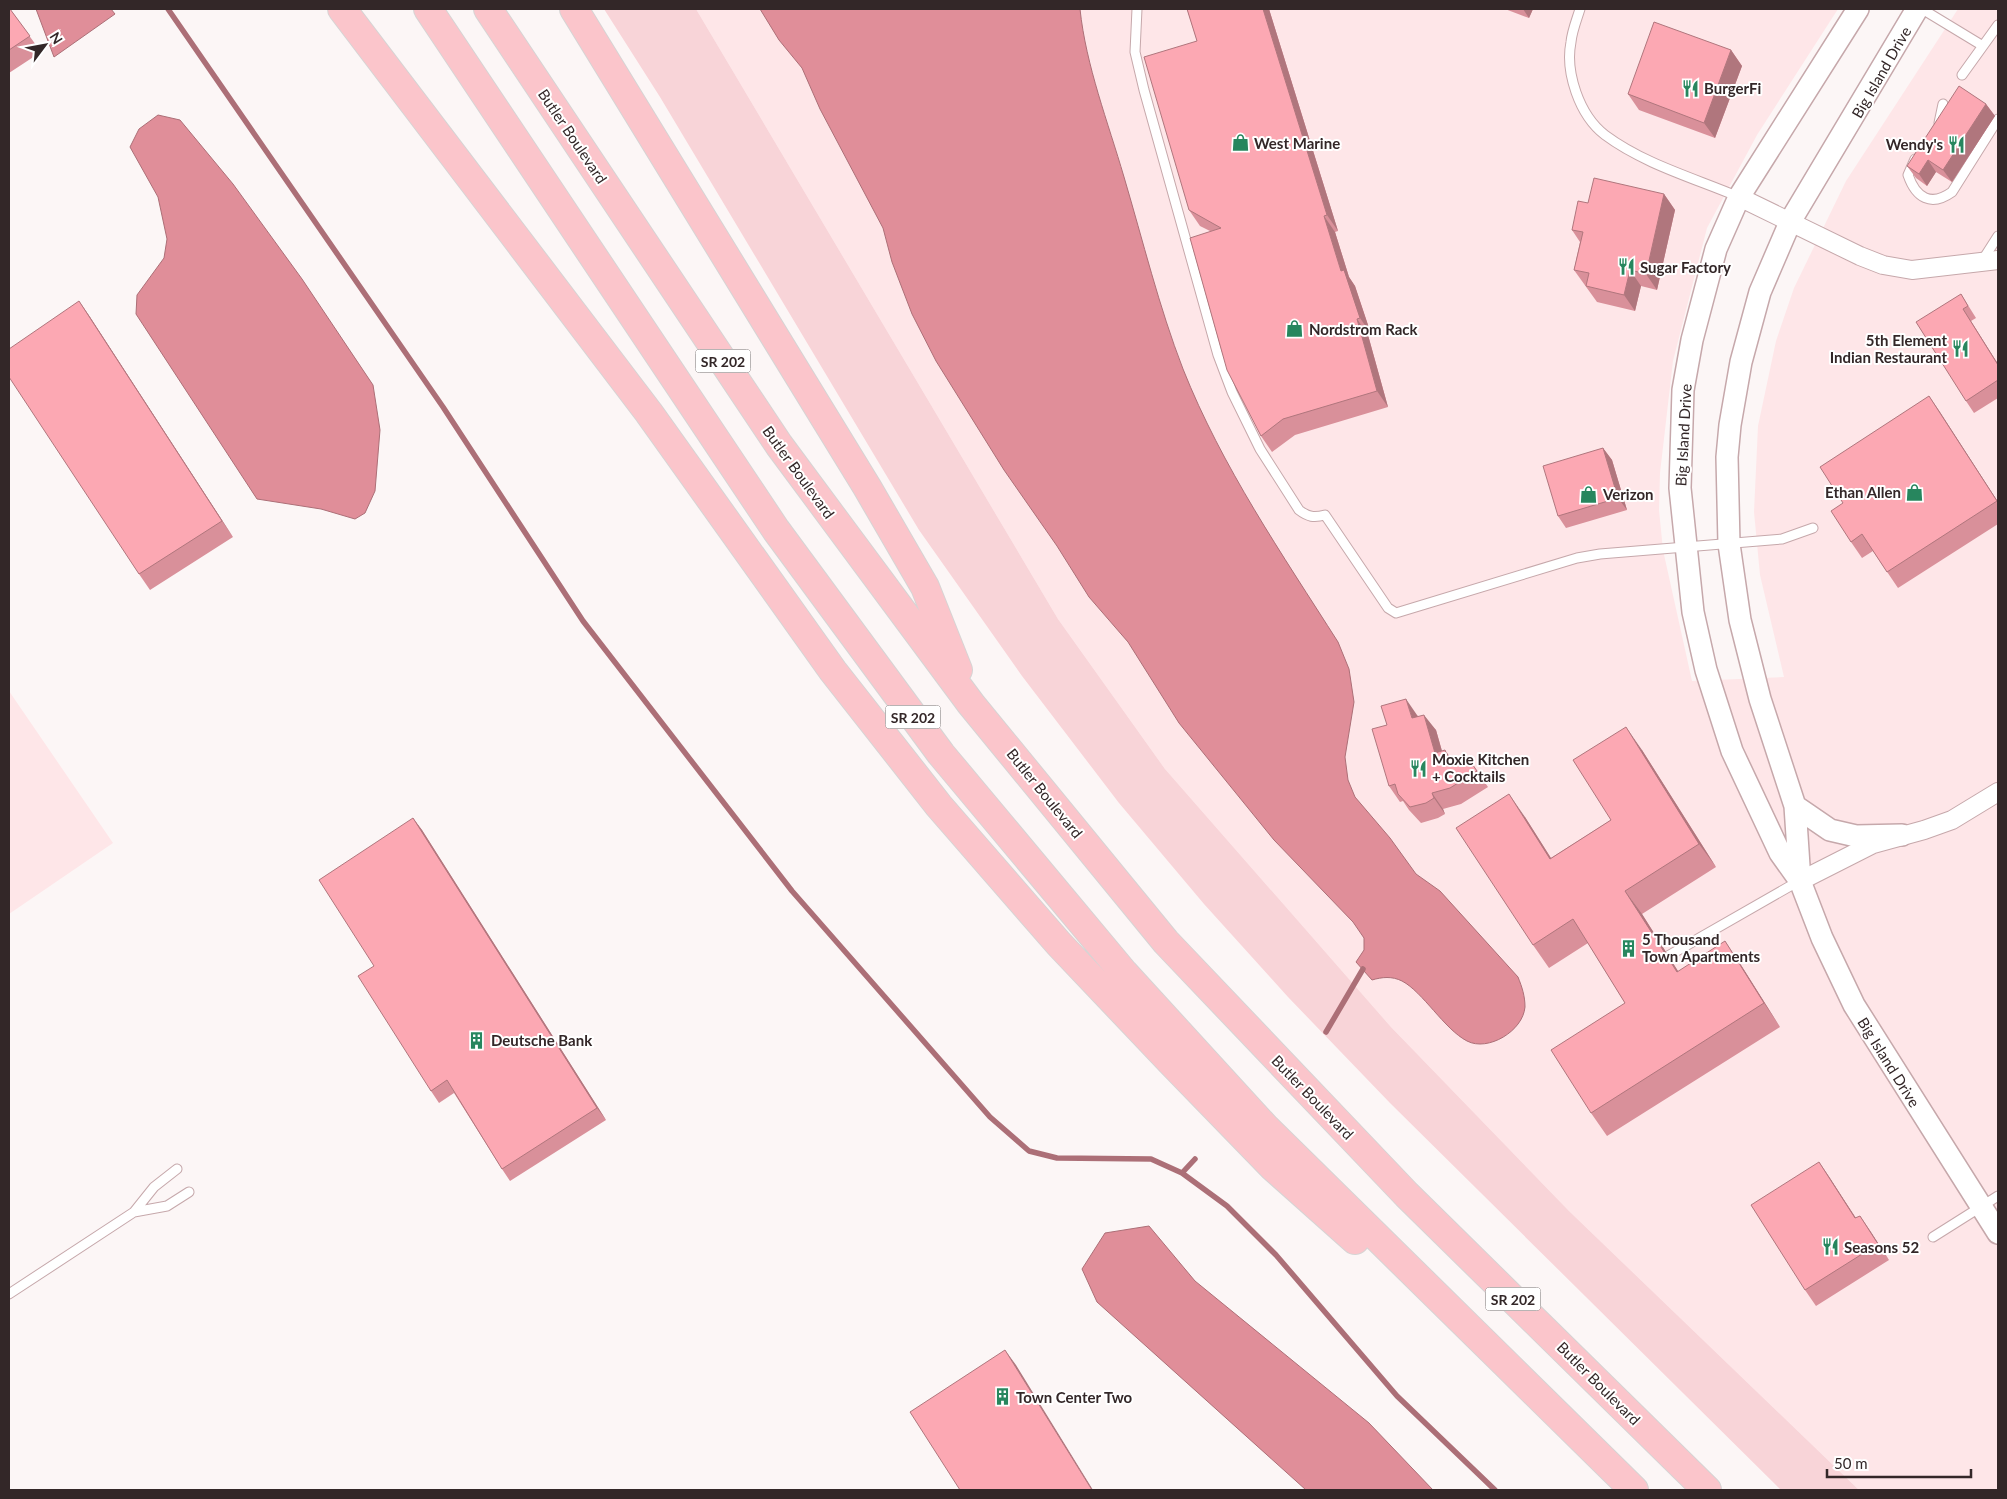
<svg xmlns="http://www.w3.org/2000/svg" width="2007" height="1499" viewBox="0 0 2007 1499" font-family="Lato,sans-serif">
<rect width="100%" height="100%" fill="#fcf6f6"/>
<path fill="#fee6e8" d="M696,9h1142l-81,126 -50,93 -34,133 -13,112 -1,37 4,40 29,131 92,-4 -24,-102 -6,-63 4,-86 18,-85 18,-53 52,-107 112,-172h40v1481h-139l-290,-279 -178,-184 -226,-258 -107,-150z
M9,691l104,152 -104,71z"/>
<path fill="#f8d4d8" d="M604,9h92l362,610 107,150 226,258 178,184 290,279h-78l-391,-387 -102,-106 -84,-93 -85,-101 -97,-127 -103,-146 -259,-433z"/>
<path fill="#e08e99" stroke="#ac6f77" d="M36,9h75l4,5 -61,43z
M760,9h320c6,57 28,113 44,168 19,64 35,130 59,192 39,98 99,185 155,273l11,27 5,33 -9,55 3,23 7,17 35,41 26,36 24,17 78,86c4,10 7,19 7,30 -2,24 -37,45 -58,34 -23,-12 -44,-49 -65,-60 -10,-5 -20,-4 -30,-1l-16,-18 8,-12v-12l-11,-16 -79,-82 -95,-117 -51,-81 -39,-45 -32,-51 -53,-76 -68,-109 -24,-47 -20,-52 -9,-34 -63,-119 -18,-41 -23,-28z
M158,115l22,5 53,64 69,95 71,106 7,45 -5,61 -10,22 -10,6 -34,-10 -64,-10 -121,-185 1,-19 27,-37 3,-19 -9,-42 -28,-50 9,-18z
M1149,1226l46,55 174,142 64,67h-127l-209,-188 -15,-33 23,-36z"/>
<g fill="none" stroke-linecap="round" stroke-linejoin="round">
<path stroke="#ac6f77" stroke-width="5.5" d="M168,9l275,398 140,214 209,270 198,226 39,34 28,7 94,1 31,14 45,33 49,49 121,141 98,94
M1326,1032l37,-63
M1182,1173l13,-14"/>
<defs>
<path id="service" d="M1137,9l-2,43 9,38 74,265 14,37 28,57 39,61c9,7 15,8 26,5l63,93 8,5 181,-55 23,-4 182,-15 31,-11
M1580,9c-3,10 -8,22 -9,33 -6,30 8,73 34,93 39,29 89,43 134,62
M1922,9l61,37
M1962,75l36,-50
M1939,123l4,-19
M1915,159l-7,16c8,23 23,32 44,17l46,-73
M1982,261l16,-25
M1668,956l131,-75
M134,1212l33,-6 22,-14
M1933,1237l65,-41
M9,1294l125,-82 20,-25 23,-18"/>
<path id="minor" d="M1739,197l121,59 23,9 29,5 86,-10
M1800,881l73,-37 51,-14 28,-10 46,-28"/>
<path id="tertiary" d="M1858,9l-119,188 -23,52 -24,91 -9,50 -3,98 13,124 13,58 26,81 48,102 20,28 22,57 32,67 144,228
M1795,806l35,24 26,6 46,-1
M1800,881l-5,-75 -35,-107 -20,-79 -11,-76 -2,-87 3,-32 11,-63 19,-70 31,-72 126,-211"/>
<path id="motorway" d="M342,9l307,404 184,258 106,135 120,138 112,118 102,105 82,73
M428,9l348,521 165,224 183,219 141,154 369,363
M488,9l291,436 192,259 195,238 241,253 300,295
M574,9l293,478 58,100 33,83"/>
</defs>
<use href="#service" stroke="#c6a8ab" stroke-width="11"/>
<use href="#minor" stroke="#c6a8ab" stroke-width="20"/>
<use href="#tertiary" stroke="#c6a8ab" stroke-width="24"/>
<use href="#motorway" stroke="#d6d4d4" stroke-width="30"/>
<use href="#service" stroke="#fff" stroke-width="9"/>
<use href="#minor" stroke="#fff" stroke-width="18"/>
<use href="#tertiary" stroke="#fff" stroke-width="21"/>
<use href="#motorway" stroke="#fbc5cb" stroke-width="28"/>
</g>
<path fill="#d9909a" d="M9,9h1l31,43 -32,21z
M1187,9h82l69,222 -3,1 14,45 6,9 16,48 -3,1 20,72 -93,28 -23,17 -11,-16 -51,-205 -10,-5 -11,-16 8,-169z
M1505,9h28l-4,9z
M1731,50l11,16 -27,72 -76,-28 -11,-16z
M1986,104l9,12 -43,66 -16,-10 -9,14 -11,-8 -9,-12z
M1664,194l11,16 -18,80 -16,-4 -6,25 -38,-9 -23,-32 6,-28 -8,-12 16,-27z
M1961,294l15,24 -5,3 27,43v34l-24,15 -8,-12z
M79,301l11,16 143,220 -83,53 -11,-16z
M1929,396l69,106v22l-100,64 -25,-37 -11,7 -11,-16 -8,-39z
M1603,448l9,12 15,50 -61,18 -8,-12z
M1417,715l1,1 18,14 6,21 3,-1 6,9 15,-4 22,32 -27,17 -18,5 2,5 -7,4 -17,5 -12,-13 -6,-9 -3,1 -11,-16 -2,-61z
M1642,750l74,117 -74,47 36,57 63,-6 39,62 -173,109 -16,-23 34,-110 -37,-60 -39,25 -16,-23 -8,-128 26,41 60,-38z
M413,818l9,12 184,290 -96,61 -8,-12 -48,-76 -15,10 -8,-12 -57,-125z
M1819,1162l37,56 4,-2 29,44 -73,46 -11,-16z"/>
<path fill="#b0767d" d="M1263,9h6l69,222 -11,-16z
M1523,9h10l-4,9z
M1731,50l11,16 -27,72 -11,-15z
M1986,104l9,12 -43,66 -9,-12z
M1928,160l8,12 -9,14 -8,-12z
M1664,194l11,16 -18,80 -11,-16z
M1324,216l11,16 14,45 6,9 16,48 -11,-16 -19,-47z
M1630,270l11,16 -6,25 -11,-16z
M79,301l11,16 143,220 -11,-16z
M1963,309l35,55v1z
M1357,319l11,16 20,72 -11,-16z
M1929,396l11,16 58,90v1z
M1603,448l9,12 15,50 -9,-12z
M1406,699l11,16 6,19 -11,-16z
M1424,715l12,15 11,39 -12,-16z
M1626,727l16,23 74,117 -17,-23z
M1445,750l11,16 -8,-6z
M1432,793l11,16 2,5 -11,-16z
M1509,794l16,23 41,65 -16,-23z
M413,818l9,12 184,290 -9,-12z
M1625,891l17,23 51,81 -16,-23z
M1725,941l16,24 39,62 -16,-24z
M1819,1162l11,16 36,56 -11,-16z
M1860,1216l11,16 18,28 -11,-16z
M1005,1350l11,15 77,125h-1z"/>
<path fill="#fca8b3" stroke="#b0767d" d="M9,9h1l20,27 -21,14z
M1187,9h76l64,206 -3,1 17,55 3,-1 16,48 -3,1 20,72 -94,28 -22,17 -34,-66 -37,-132 31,-10 -32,-18 -45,-153 53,-16z
M1654,22l77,28 -27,73 -76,-29z
M1959,86l27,18 -43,66 -15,-10 -9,14 -12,-8z
M1594,178l70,16 -18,80 -16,-4 -6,25 -38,-9 3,-13 -15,-3 9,-38 -11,-2 6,-29 10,2z
M1961,294l7,12 -5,3 35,56v15l-32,21 -50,-79z
M79,301l143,220 -83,53 -130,-197v-28z
M1929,396l68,105 -110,71 -25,-38 -11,8 -20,-31 12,-8 -23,-36z
M1603,448l15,50 -60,18 -15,-50z
M1406,699l6,19 12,-3 11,38 10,-3 3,10 18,-5 11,16 -27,17 -18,5 2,5 -8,5 -16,4 -12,-13 -3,-10 -6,2 -17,-57 15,-4 -6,-19z
M1626,727l73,117 -74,47 52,81 48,-31 39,62 -173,110 -40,-63 74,-47 -52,-84 -40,26 -77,-117 53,-34 41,65 61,-39 -38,-60z
M413,818l184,290 -95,61 -55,-89 -16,11 -73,-115 16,-10 -55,-86z
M1819,1162l36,56 5,-2 18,28 -73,46 -54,-85z
M1005,1350l87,140h-132l-50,-78z"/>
<defs>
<symbol id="restaurant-bare" viewBox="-9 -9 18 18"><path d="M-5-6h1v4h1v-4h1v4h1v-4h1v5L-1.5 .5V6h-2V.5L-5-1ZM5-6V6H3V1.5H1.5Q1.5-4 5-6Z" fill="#27865e" stroke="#fff" stroke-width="2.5" paint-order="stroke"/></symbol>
<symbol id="shop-bare" viewBox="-9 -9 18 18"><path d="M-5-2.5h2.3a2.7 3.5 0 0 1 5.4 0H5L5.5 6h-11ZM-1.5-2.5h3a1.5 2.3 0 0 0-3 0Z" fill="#27865e" stroke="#fff" stroke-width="2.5" paint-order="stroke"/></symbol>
<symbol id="building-bare" viewBox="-9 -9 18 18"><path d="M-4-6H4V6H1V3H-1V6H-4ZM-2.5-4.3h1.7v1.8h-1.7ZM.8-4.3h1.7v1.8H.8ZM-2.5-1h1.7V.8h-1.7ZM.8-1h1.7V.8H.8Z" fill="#27865e" stroke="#fff" stroke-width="2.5" paint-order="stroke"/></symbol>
</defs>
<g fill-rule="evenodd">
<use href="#restaurant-bare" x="1678" y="76" width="25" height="25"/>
<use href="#shop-bare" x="1228" y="130" width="25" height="25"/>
<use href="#restaurant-bare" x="1944" y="132" width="25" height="25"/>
<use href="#restaurant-bare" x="1614" y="254" width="25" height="25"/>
<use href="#shop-bare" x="1282" y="316" width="25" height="25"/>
<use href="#restaurant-bare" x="1948" y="336" width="25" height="25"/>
<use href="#shop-bare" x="1902" y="480" width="25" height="25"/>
<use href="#shop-bare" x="1576" y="482" width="25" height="25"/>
<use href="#restaurant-bare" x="1406" y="756" width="25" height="25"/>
<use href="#building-bare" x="1616" y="936" width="25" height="25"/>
<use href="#building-bare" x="464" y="1028" width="25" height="25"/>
<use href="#restaurant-bare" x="1818" y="1234" width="25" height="25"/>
<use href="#building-bare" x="990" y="1384" width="25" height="25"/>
</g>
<g text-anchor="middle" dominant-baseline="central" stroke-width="4" stroke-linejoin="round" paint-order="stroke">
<g fill="#fff" stroke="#706868" stroke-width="1">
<rect x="695.5" y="349.5" width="55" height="23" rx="4"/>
<rect x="885.5" y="705.5" width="55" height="23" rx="4"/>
<rect x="1485.5" y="1287.5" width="55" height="23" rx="4"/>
</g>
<g font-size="14" font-weight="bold" fill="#332728">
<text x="723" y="361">SR 202</text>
<text x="913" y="717">SR 202</text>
<text x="1513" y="1299">SR 202</text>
</g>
<g font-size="15" fill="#332728" stroke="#fff">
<text transform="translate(1881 72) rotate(-60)">Big Island Drive</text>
<text transform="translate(573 136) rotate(56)">Butler Boulevard</text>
<text transform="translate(1683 435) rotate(-87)">Big Island Drive</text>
<text transform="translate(799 472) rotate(54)">Butler Boulevard</text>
<text transform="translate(1045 793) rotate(51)">Butler Boulevard</text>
<text transform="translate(1889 1062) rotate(58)">Big Island Drive</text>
<text transform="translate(1313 1097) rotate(46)">Butler Boulevard</text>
<text transform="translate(1599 1383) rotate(45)">Butler Boulevard</text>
</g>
<g font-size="15" font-weight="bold" fill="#332728" stroke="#fff" text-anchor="start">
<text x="1704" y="88">BurgerFi</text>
<text x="1254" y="143">West Marine</text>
<text x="1943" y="144" text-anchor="end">Wendy's</text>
<text x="1640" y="267">Sugar Factory</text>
<text x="1309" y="329">Nordstrom Rack</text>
<text x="1947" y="340" text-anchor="end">5th Element<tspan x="1947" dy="17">Indian Restaurant</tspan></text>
<text x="1901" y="492" text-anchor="end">Ethan Allen</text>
<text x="1603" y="494">Verizon</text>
<text x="1432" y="759">Moxie Kitchen<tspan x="1432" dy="17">+ Cocktails</tspan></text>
<text x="1642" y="939">5 Thousand<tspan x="1642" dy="17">Town Apartments</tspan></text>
<text x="491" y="1040">Deutsche Bank</text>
<text x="1844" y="1247">Seasons 52</text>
<text x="1016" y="1397">Town Center Two</text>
</g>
</g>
<rect width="2007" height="1499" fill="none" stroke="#332728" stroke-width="20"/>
<g transform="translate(45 45) rotate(58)" stroke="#ffffff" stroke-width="4" paint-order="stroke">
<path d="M0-4L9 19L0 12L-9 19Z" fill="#332728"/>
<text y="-8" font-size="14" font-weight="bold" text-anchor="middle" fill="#332728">N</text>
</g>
<path d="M1827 1469v8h144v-8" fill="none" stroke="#332728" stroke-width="2.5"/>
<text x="1834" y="1469" font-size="15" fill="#332728" stroke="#ffffff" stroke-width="4" paint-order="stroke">50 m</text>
</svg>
